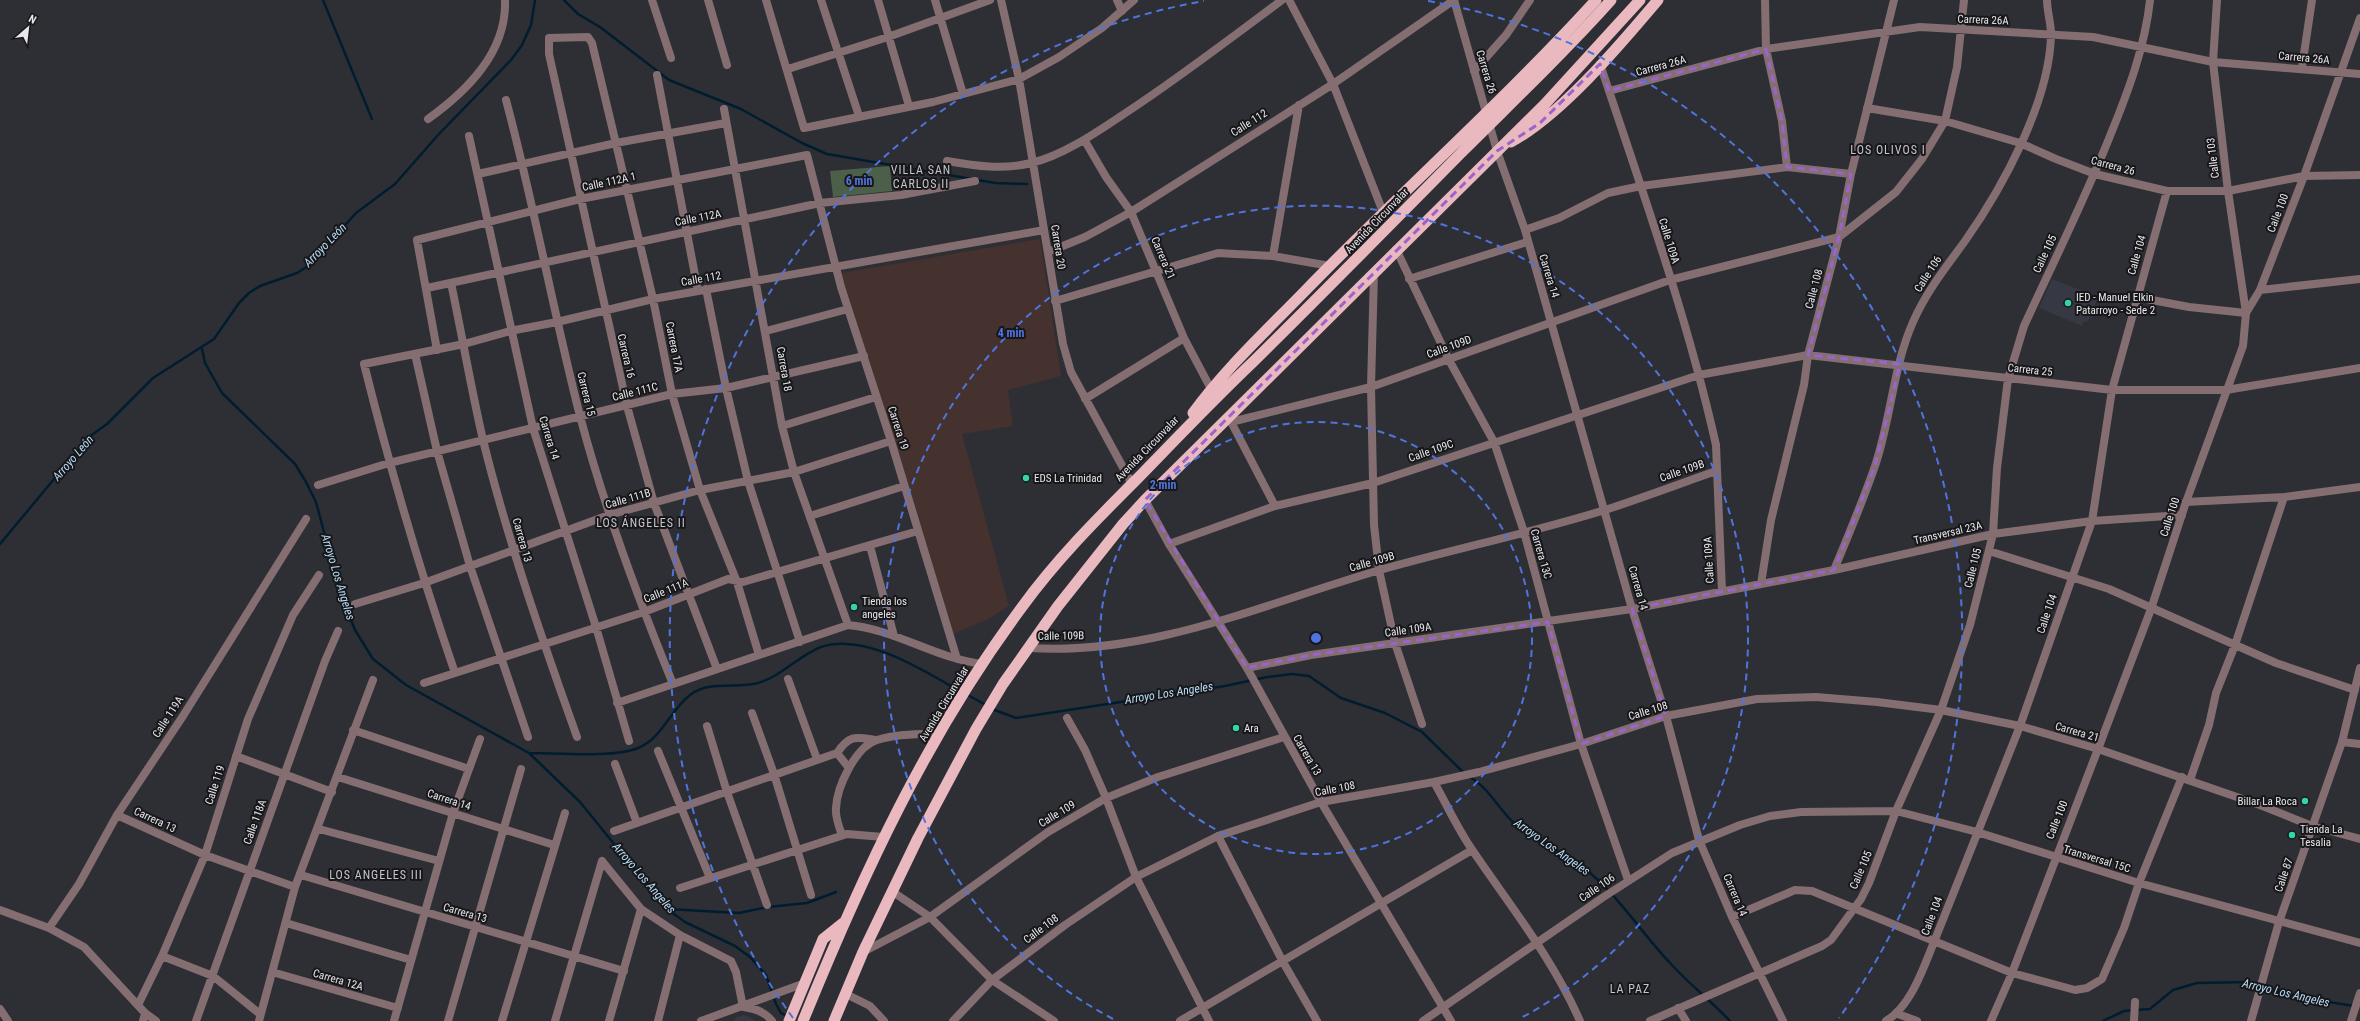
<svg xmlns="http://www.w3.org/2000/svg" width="2360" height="1021" viewBox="0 0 2360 1021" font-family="'Roboto Condensed',sans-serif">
<rect width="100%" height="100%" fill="#2e2f34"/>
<path fill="#363843" d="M2052,279l46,18 -9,22 -3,3 -2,-1 -2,5 -43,-18z
M744,1015l6,2 5,4h-21l2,-4z"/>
<path fill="#45312e" d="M1040,239l21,137 -53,14 5,36 -51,8 47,172 -21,13 -35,15 -112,-361z"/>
<path fill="#4c6049" d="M890,166l2,25 -59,6 -3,-26z"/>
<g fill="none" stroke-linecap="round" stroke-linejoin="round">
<path stroke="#001d30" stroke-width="2.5" d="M323,0l49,119
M564,0l14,14 22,13 69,53 72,29 61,34 25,11 168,29 32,1
M202,349l3,14 17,30 73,71 11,18 10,20 25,94 14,34 18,29 33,26 123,68 51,49 87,107 18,13 50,24 15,11 16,18 10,29 5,9 6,3
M0,544l89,-107 18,-13 46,-46 61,-39 25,-36 10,-10 11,-7 37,-13 11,-7 48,-53 39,-29 43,-49 73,-75 11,-15 9,-20 4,-25
M966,694l20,11
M992,709l24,9 209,-32 42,-9 25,-3 17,2 32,22 44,15 37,19 42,41
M529,753c28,0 85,5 109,-5 24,-9 32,-38 52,-53 19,-15 46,-6 68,-12 24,-7 40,-27 63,-36 43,-15 104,24 140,45
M1470,777c20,12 29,33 46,48 22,20 52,28 74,48 31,26 53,62 81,91 18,20 40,37 59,57
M667,909l72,4 29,-6 39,-4 29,-11
M2103,1021l21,-10 26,-2 23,-19 24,-7 53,-1 53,16 51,8"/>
<path stroke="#846e71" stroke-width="8" d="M652,0l19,58
M708,0l19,65
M766,0l38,128 129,-26 86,-23 40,-22 43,-29 32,-28
M821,0l38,116
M878,0l31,106
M935,0l28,94
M1001,0l18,79 44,265 8,28 61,112
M1117,0l5,11
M1289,0l44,84 50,128
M1765,0l1,49 16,72 5,46
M1600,64c42,126 87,252 116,381l6,146
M2302,67l10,-67
M788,69l100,-32 102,-37
M1474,71l32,-36 24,-35
M657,75l41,216
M1609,91l157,-42 154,-22 173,10 120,25 147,12
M506,100c28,104 47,211 74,316 24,91 57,180 93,268
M1867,108l78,13 75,22 36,16 39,15 72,17h61l76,-15 56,-1
M724,109l58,317 12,46 54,153
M428,119c39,-28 79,-67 77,-119
M469,136l64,292 63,199 33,114
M1085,141l21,36 25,35 53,126 27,51
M947,161c29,5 55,9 84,2 32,-7 69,-33 96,-51 53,-35 104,-74 155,-112
M478,174l138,-31 110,-20
M1525,230l34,-12 49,-25 33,-7 146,-19 64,7
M1396,249l53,111 45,82 30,90 57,212 47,136
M1048,252l37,-15 46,-25 202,-128 121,-84
M1273,256l26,-151
M1374,272l-3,115 3,138 5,45 16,73 27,81
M1409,279l118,-37
M451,283c11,52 20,105 32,157 25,101 59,199 94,297
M427,288l393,-85 81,-8 74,-14
M706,289l20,99 22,93 52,161
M2260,290l100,-11
M2136,297l53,10 57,6 14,-23 44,-114 56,-158
M1055,301l163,-48 55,3 57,10
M766,331l82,-22
M437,350l-20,-110 163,-41 227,-44 34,132 50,154 66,218
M415,354l22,97 33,115 58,171
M1085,399l99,-61
M1229,418l46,88
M1231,422l140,-35 299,-107 169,-43 57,-45 26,-33 23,-38 12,-54 7,-67
M782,426l94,-29
M318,485l71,-22 283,-69 54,-6 138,-32
M2186,502l98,-5 76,-10
M810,516l94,-30
M1169,544l106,-38 98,-23 326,-108 109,-20 304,35h114l134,-22
M870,546l24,90
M1989,551l120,38 167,74 79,27
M1834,570c14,-34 29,-69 41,-104 16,-47 18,-99 38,-144 13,-30 33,-55 52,-81 38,-54 85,-140 86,-207 0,-11 -4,-23 -4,-34
M1761,584l10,-64 33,-135 4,-30 31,-118 12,-63 43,-174
M355,604l69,-21 185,-68 91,-25 94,-18 97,-31
M1029,648c123,8 236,-45 351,-78 74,-21 151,-37 225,-60 37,-12 74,-26 111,-39
M1247,668l64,-13 321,-46 202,-39 159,-36 99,-13 90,-6
M717,669l-63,-166 -27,-97 -78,-352v-16l39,-1 4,6 61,256 19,95 28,96 37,92 22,73
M455,673c-35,-102 -65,-205 -91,-309l100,-20 46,-13 47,-9 96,-23 391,-69
M788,679l29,80
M424,683l220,-71 84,-33 15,3 175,-51
M617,703l231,-78c47,4 88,34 135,39
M752,713l22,61 37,121
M1666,716l33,124 33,77 51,104
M1067,718l18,32 21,48 30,79 73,144
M707,726l20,66 40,113
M353,730l116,39
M2342,742l18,2
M658,751l52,127
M837,753l12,15
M236,756l96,36
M615,764l22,59
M338,777l216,68
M2190,780l19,-55 7,-32 19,-48 49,-148
M1434,782c13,23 24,48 39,69 38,56 80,108 107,170
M117,815l88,40 90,32
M319,829l120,32
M614,831l223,-78c13,-19 19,-16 39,-13
M842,835c-3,-8 -7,-18 -6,-27 1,-21 19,-61 41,-68 20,-6 42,-6 63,-7
M1218,836l65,126 34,59
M602,861l39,48 39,26 51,26 5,11 7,35
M301,875l323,96
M680,888l167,-54 36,3
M893,892l37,25 62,63 62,41
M0,910l49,18 35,19 61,66 11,8
M1732,917l63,-27 17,1 200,82 63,17 12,-2 15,-9 22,-51 15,-45 43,-106
M286,923l125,37
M49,928l30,-44 38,-69 66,-99 123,-197
M863,952l67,-35 118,-85 58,-34 52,-21 126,-40
M162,956l51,20 47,38
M272,972l126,36
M138,1005l24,-49 43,-101 43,-136 45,-104 26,-40
M744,1007c11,2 20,4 28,14
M1678,1008l8,13
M0,1009l8,12
M1898,1014l19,7
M143,1021l2,-8
M196,1021l129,-360 13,-30
M259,1021l36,-134 78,-207
M394,1021l59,-208 27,-74
M448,1021l73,-252
M502,1021l63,-208
M555,1021l47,-160
M609,1021l32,-112
M658,1021l22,-86
M701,1021l104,-38
M1180,1021l292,-171
M1423,1021l179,-123 70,-45 68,-28 30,-9 31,-4 95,-1 81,21 162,51 221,60
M1650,1021l172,-75 9,-6 30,-41 8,-16 27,-72 45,-101 29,-85 23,-91 4,-66 11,-89 16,-53c29,-63 60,-125 86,-190 18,-44 35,-89 40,-136
M1886,1021c25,-15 37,-52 48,-79l86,-216 72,-205 20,-131 55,-199
M1991,1021l21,-48 86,-224
M2134,1021l1,-19
M2351,1021l9,-28"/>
<path stroke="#846e71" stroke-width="8" d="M1454,0l43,151 28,79 107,379 34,107
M1145,500l24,44 78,124 74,134 130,219
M2098,749l53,-140 35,-107 57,-156 3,-33 -18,-122 -15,-129 4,-62
M846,994l24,12 14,15
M953,1021l39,-41 73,-55 71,-48 82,-41 103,-34 113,-20 45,-10 102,-28 85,-28 91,-17 59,-2 61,5 64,8 79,16 78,23 162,56 52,21 48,13
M2251,1021l28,-99 63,-180 18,-74"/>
<path stroke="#eab9bf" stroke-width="11" d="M1511,142c51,-28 109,-97 147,-142
M1193,413c32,-44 72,-81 110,-120 96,-99 200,-191 293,-293
M789,1021l34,-82 20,-16
M803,1021c59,-145 125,-288 219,-414 34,-47 74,-87 115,-128 38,-39 76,-79 116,-117 71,-70 140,-140 210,-211 50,-50 101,-98 148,-151
M834,1021l29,-69 55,-114 58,-109 27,-45 55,-78 65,-82 22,-24 400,-396 95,-104"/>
</g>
<path fill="none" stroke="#9b64cc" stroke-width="3" stroke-dasharray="8 5" stroke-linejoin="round" d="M1766,49l16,72 5,46 64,7 -12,63 -31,118 92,9 -25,102 -41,104 -202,39 34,107 -85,28 -33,-122 -237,33 -64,13 -102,-168 352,-349 43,-28 60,-59 9,27z"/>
<g fill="none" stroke="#5074dd" stroke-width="2" stroke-dasharray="7 5">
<circle cx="1316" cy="638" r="216"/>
<path d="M1113 1019A432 432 0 1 1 1519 1019"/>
<path d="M793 1018A647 647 0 0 1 1204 1M1428 1A647 647 0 0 1 1839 1018"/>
</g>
<g fill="#35d4a7" stroke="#17171a" stroke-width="1.5">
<circle cx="2068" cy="303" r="4"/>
<circle cx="1026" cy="478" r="4"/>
<circle cx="854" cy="607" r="4"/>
<circle cx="1236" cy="728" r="4"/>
<circle cx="2305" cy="801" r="4"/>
<circle cx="2292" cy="835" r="4"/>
</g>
<g text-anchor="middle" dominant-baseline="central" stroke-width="4" stroke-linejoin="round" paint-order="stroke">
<g font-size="11" fill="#e7e7eb" stroke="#17171a">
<text transform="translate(1983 20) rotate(2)">Carrera 26A</text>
<text transform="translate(2304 58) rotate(5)">Carrera 26A</text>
<text transform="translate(1661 66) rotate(-15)">Carrera 26A</text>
<text transform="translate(1486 72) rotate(73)">Carrera 26</text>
<text transform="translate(1249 123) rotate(-32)">Calle 112</text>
<text transform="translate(2213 158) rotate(-97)">Calle 103</text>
<text transform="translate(2113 166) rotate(15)">Carrera 26</text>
<text transform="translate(609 182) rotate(-12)">Calle 112A 1</text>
<text transform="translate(2278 213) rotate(-69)">Calle 100</text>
<text transform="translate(698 218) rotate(-11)">Calle 112A</text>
<text transform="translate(1377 221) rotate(-46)">Avenida Circunvalar</text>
<text transform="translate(1669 241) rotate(73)">Calle 109A</text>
<text transform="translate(1058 247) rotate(81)">Carrera 20</text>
<text transform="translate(2045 254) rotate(-65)">Calle 105</text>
<text transform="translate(2137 255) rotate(-74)">Calle 104</text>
<text transform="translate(1163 258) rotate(67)">Carrera 21</text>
<text transform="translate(1928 274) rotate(-57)">Calle 106</text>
<text transform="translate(1549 276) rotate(73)">Carrera 14</text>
<text transform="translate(701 279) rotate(-10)">Calle 112</text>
<text transform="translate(1814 289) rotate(-75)">Calle 108</text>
<text transform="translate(674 347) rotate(79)">Carrera 17A</text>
<text transform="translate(1449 347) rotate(-20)">Calle 109D</text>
<text transform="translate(626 356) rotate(77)">Carrera 16</text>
<text transform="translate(784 369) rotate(80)">Carrera 18</text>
<text transform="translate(2030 370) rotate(6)">Carrera 25</text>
<text transform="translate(635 392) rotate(-14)">Calle 111C</text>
<text transform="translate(586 394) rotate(76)">Carrera 15</text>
<text transform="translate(898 428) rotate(72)">Carrera 19</text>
<text transform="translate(549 438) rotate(73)">Carrera 14</text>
<text transform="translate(1147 449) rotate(-46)">Avenida Circunvalar</text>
<text transform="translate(1431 451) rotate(-19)">Calle 109C</text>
<text transform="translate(1682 471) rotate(-19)">Calle 109B</text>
<text transform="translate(628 499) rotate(-16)">Calle 111B</text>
<text transform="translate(2170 517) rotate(-72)">Calle 100</text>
<text transform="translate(1948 533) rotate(-13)">Transversal 23A</text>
<text transform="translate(522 540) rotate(74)">Carrera 13</text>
<text transform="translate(1541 554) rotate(74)">Carrera 13C</text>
<text transform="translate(1709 560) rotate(-93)">Calle 109A</text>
<text transform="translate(1372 562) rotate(-16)">Calle 109B</text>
<text transform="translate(1973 568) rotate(-76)">Calle 105</text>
<text transform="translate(1638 588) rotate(74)">Carrera 14</text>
<text transform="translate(666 591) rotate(-22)">Calle 111A</text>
<text transform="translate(2047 614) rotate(-71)">Calle 104</text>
<text transform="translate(1408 630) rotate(-8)">Calle 109A</text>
<text transform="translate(1061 636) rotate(-1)">Calle 109B</text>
<text transform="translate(944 704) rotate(-59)">Avenida Circunvalar</text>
<text transform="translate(1648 711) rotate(-17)">Calle 108</text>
<text transform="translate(168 717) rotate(-57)">Calle 119A</text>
<text transform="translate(2077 732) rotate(16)">Carrera 21</text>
<text transform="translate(1307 755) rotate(60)">Carrera 13</text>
<text transform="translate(215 785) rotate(-72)">Calle 119</text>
<text transform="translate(1335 789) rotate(-11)">Calle 108</text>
<text transform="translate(449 800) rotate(18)">Carrera 14</text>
<text transform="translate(1057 814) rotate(-31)">Calle 109</text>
<text transform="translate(155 820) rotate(25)">Carrera 13</text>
<text transform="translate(2057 820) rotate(-68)">Calle 100</text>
<text transform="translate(255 822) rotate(-70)">Calle 118A</text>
<text transform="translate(2097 859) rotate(17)">Transversal 15C</text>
<text transform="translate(1861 870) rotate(-67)">Calle 105</text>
<text transform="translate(2284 875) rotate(-71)">Calle 87</text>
<text transform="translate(1597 888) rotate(-34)">Calle 106</text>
<text transform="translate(1735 895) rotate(67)">Carrera 14</text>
<text transform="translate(465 913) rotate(16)">Carrera 13</text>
<text transform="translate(1932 916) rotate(-69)">Calle 104</text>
<text transform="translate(1041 929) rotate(-37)">Calle 108</text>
<text transform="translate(338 980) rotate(16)">Carrera 12A</text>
</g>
<g font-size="11" fill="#e7e7eb" stroke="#17171a" text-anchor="start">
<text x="2076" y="297">IED - Manuel Elkin<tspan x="2076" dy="13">Patarroyo - Sede 2</tspan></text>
<text x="1034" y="478">EDS La Trinidad</text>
<text x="862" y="601">Tienda los<tspan x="862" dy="13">angeles</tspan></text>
<text x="1244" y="728">Ara</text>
<text x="2297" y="801" text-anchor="end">Billar La Roca</text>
<text x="2300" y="829">Tienda La<tspan x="2300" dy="13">Tesalia</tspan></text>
</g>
<g font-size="12" letter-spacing="1" fill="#c5c6cd" stroke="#17171a">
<text x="1888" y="150">LOS OLIVOS I</text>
<text x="921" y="170">VILLA SAN<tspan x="921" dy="14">CARLOS II</tspan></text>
<text x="641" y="523">LOS ÁNGELES II</text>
<text x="376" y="875">LOS ANGELES III</text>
<text x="1630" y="989">LA PAZ</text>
</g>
<g font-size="12" font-style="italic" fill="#b6dcf8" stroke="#17171a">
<text transform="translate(325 245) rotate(-46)">Arroyo León</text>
<text transform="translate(73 458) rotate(-49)">Arroyo León</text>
<text transform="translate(338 577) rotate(73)">Arroyo Los Angeles</text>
<text transform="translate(1169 693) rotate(-9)">Arroyo Los Angeles</text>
<text transform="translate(1552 847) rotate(35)">Arroyo Los Angeles</text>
<text transform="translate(644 878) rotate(49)">Arroyo Los Angeles</text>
<text transform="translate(2286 993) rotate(13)">Arroyo Los Angeles</text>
</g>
</g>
<circle cx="1316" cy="638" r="6" fill="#5074dd" stroke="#17171a" stroke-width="2"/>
<g font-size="12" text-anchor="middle" font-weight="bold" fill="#5074dd" stroke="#17171a" stroke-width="4" stroke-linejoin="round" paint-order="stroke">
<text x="859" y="185">6 min</text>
<text x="1011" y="337">4 min</text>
<text x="1163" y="489">2 min</text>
</g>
<g transform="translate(28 28) rotate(28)" stroke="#17171a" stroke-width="3" paint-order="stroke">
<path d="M0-3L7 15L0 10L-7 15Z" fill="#e7e7eb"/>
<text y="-6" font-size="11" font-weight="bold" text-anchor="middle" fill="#e7e7eb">N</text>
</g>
</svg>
